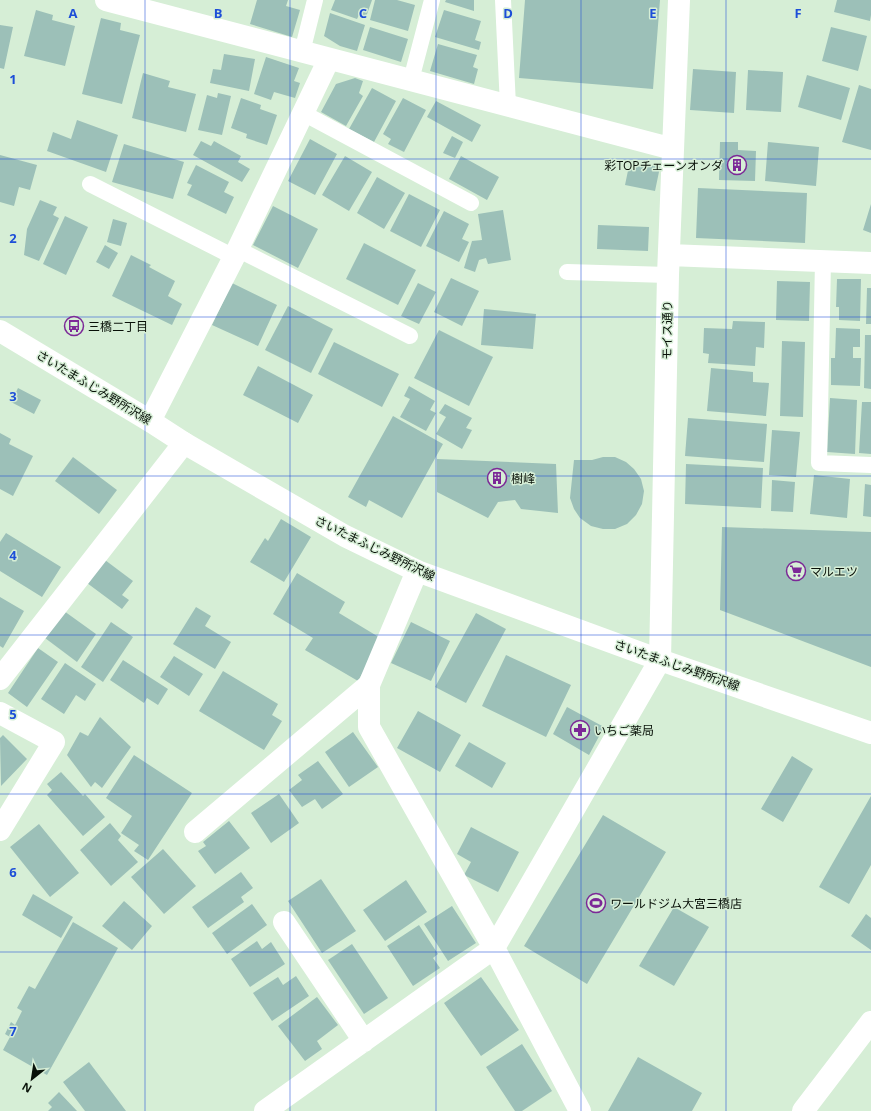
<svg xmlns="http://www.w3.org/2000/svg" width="871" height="1111" viewBox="0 0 871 1111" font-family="'Open Sans','Noto Sans JP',sans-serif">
<rect width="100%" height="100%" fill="#d6eed6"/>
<path fill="#9cc0b8" d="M257,0h31l-2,6 14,4 -8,27 -42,-13z
M335,0h37l-6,17 -7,-2 -2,4 -26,-9z
M375,0h22l18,5 -7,26 -38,-11z
M446,0h28v11l-29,-9z
M525,0h135l-7,89 -134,-11z
M837,0h34v15l-1,6 -36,-9z
M36,10l17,5 -1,5 23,6 -10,40 -41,-10z
M444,10l37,11 -6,19 6,2 -2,8 -44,-13z
M330,13l35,12 -8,26 -17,-5 -16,-10z
M101,18l20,5 -1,7 20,5 -18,69 -40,-10z
M0,25l13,2 -9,42 -4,-1z
M370,27l38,12 -7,23 -38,-12z
M831,27l36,9 -9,35 -36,-10z
M438,44l39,11 -4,12 5,2 -4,15 -44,-13z
M224,54l31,5 -6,32 -39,-8 3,-14 8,1z
M266,57l33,11 -5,13 6,2 -5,15 -21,-6 -3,8 -17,-6z
M693,69l43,3 -2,41 -44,-3z
M748,70l35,2 -2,40 -35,-2z
M143,73l27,8 -2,6 28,7 -10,38 -54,-14z
M807,75l43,13 -9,32 -43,-13z
M355,78l8,3 -4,12 4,3 -17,30 -25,-14 15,-28z
M859,85l12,4v61l-29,-8z
M372,88l24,13 -22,41 -25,-13z
M218,93l13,3 -9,39 -24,-5 9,-35 10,3z
M241,98l20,7 -1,4 17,6 -10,30 -21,-7 1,-4 -16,-6z
M403,98l23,12 -22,42 -16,-8 3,-5 -8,-5z
M436,101l45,24 -9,17 -45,-25z
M77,120l41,15 -12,37 -59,-21 6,-19 18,7z
M452,136l11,6 -8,16 -12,-5z
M310,139l27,15 -22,41 -27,-14z
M201,141l10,5 3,-5 27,15 -3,6 12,7 -8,13 -49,-27z
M720,142h18v8l18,1 -1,30 -36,-1z
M768,142l51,5 -3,39 -51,-5z
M124,144l60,18 -11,37 -61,-17z
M0,155l37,10 -7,25 -11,-3 -5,19 -14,-4z
M345,156l27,16 -23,39 -27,-16z
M461,156l38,21 -12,23 -38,-21z
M630,161l30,6 -5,24 -30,-6z
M196,165l33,17 -5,10 10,5 -8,17 -39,-19 5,-10 -5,-2z
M377,177l28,16 -21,36 -27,-16z
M698,188l109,5 -2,50 -109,-5z
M409,194l31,16 -19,37 -31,-16z
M40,200l17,7 -4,8 6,3 -20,43 -15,-6 3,-26z
M871,204v29l-8,-3z
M273,206l45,23 -20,39 -45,-23z
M503,210l8,50 -23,4 -2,-6 -7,2 -4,12 -11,-4 8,-27 10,-1 -4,-26z
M444,211l25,13 -7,15 7,3 -10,20 -33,-16z
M65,216l23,11 -22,48 -23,-11z
M113,219l14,4 -6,23 -14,-4z
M598,225l51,2 -1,24 -51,-2z
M364,243l52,27 -18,35 -52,-26z
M105,245l13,8 -9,16 -13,-7z
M131,255l20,10 -2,2 26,14 -7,15 14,8 -10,21 -60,-29z
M451,278l28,13 -17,35 -28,-14z
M837,279h24l-1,42 -21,-1v-13h-3z
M777,281l33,1 -1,39 -33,-1z
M232,283l45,22 -19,41 -46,-21z
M418,283l18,9 -17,32 -18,-8z
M867,288h4v36h-5z
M288,306l45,23 -22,44 -46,-23z
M484,309l52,5 -3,35 -52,-4z
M733,321l32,1 -1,26 -8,-1 -1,19 -47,-3 1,-9 -6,-1 1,-25 28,1z
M836,328l24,1v18h-7v11h8l-1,28 -29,-1v-27h4z
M439,330l54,27 -24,49 -55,-28z
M865,335h6v54l-7,-1z
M782,341l23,1 -2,75 -23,-1z
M334,342l65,32 -17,33 -64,-33z
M258,366l55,29 -15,28 -55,-28z
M711,368l42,4v10l16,1 -3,33 -59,-5z
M409,386l26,15 -5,9 6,3 -10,18 -26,-14 10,-18 -6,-3z
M18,388l23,12 -7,14 -23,-12z
M830,398l27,2 -2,54 -28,-2z
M862,402h9v52l-12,-1z
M445,404l27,14 -6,10 6,2 -10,19 -26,-15 10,-17 -7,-4z
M393,416l50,28 -41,74 -33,-18 -3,7 -18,-10z
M688,418l79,6 -3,38 -79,-6z
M772,430l28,2 -4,45 -27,-2z
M0,433l11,6 -2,5 24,12 -20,40 -13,-7z
M73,457l44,33 -18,24 -44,-33z
M603,457h12l11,5 8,7 7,10 3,12 -2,13 -6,11 -9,9 -12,5h-12l-12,-3 -11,-8 -6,-9 -4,-11 4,-38h18z
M437,459l119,5 2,49 -37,-4 -6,-9 -17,2 -10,16 -51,-26z
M686,464l77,4 -2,40 -76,-4z
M814,475l36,4 -3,39 -37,-4z
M772,480l23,2 -2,30 -22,-1z
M865,484l6,1v32l-8,-1z
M281,519l30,18 -27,45 -34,-20 15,-24 3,3z
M722,527l149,5v135l-151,-57z
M6,533l55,34 -19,30 -42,-26v-29z
M105,560l28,21 -11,14 7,5 -7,9 -35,-26z
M297,573l48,29 -6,11 43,26 -24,42 -53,-31 8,-12 -40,-24z
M0,597l24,14 -21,37 -3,-2z
M196,607l15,9 -6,10 26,16 -16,27 -42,-25z
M64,611l32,23 -19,28 -32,-24z
M476,613l30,16 -40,74 -31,-16z
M111,622l22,15 -30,45 -22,-15z
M411,622l39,19 -19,40 -40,-18z
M38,648l20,14 -31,45 -19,-14z
M506,655l65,30 -25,52 -64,-31z
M174,656l29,18 -14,22 -29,-19z
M123,660l45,29 -10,16 -11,-7 -3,5 -34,-23z
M65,663l31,21 -11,17 -9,-6 -12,19 -23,-15z
M223,671l55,33 -6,11 10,6 -18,29 -65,-39z
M567,707l37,20 -15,28 -36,-21z
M418,711l43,24 -21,37 -43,-24z
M100,717l31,30 -29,41 -7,-6 -4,5 -24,-32 13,-23 8,4z
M353,732l25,35 -29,20 -24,-35z
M3,735l24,24 -26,27 -1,-48z
M469,742l37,21 -14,25 -37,-22z
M134,755l58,38 -44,67 -14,-9 5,-6 -18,-12 11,-17 -26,-18z
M792,756l21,13 -30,53 -22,-13z
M318,761l25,33 -21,15 -7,-10 -13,8 -13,-17 13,-10 -4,-5z
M61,772l22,24 2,-2 20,23 -22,19 -36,-41 5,-5 -5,-6z
M279,794l20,29 -28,20 -20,-30z
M871,796v69l-22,39 -30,-17z
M603,815l63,37 -79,132 -63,-38z
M229,821l21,27 -35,26 -17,-23 8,-5 -3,-4z
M110,823l11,13 -3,4 20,22 -27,24 -31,-36z
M39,824l40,49 -29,24 -40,-50z
M471,827l48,25 -21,40 -34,-17 7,-13 -14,-8z
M163,849l33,37 -32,28 -33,-37z
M241,872l12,16 -12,9 3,5 -36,26 -16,-21z
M321,879l35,52 -34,22 -34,-52z
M406,880l21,32 -42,29 -22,-31z
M33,894l40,23 -12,21 -39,-23z
M124,901l28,25 -20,24 -30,-24z
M252,904l15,21 -40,29 -15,-21z
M452,906l24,37 -28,18 -24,-37z
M674,907l35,20 -35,59 -35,-20z
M866,914l5,4v32l-20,-14z
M73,922l45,26 -71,127 -44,-25 7,-13 -5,-3 6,-12 4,3 7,-14 -5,-3 12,-22 6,3z
M419,925l19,29 -5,4 7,10 -27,18 -26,-40z
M257,941l5,8 9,-7 14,22 -35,23 -19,-28z
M352,944l36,54 -24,16 -36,-54z
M296,976l13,20 -37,25 -19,-28 25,-16 5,8z
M481,977l38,53 -38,26 -37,-53z
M317,997l21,28 -21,16 5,8 -17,12 -27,-35z
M522,1044l30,47 -30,20h-7l-29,-44z
M638,1057l64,36 -10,18h-84z
M89,1062l37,49h-41l-22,-29z
M59,1092l18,19h-29l4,-4 -4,-4z"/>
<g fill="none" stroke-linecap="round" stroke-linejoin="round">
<path stroke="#fff" stroke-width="16" d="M503,0l5,106
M302,52l13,-52
M411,80l21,-80
M303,113l168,90
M90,184l144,73
M237,249l173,87
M823,261l-4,202 52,2
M567,272l101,3"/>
<path stroke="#fff" stroke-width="22" d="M106,0l567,149
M669,255l202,8
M150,421l84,-164 95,-198
M417,571l-48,114v42l125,221 86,163
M0,679l184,-236
M0,713l54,29 -54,88
M195,832l174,-147
M284,922l80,119
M265,1111l229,-163 166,-288 8,-385 11,-275
M803,1111l68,-89"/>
<path stroke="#fff" stroke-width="22" d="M0,331l150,90 34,22 161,93 72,35 243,89 211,73"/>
</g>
<path fill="none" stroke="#1d4ed8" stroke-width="1" stroke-opacity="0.55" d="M145,0v1111M290,0v1111M436,0v1111M581,0v1111M726,0v1111M0,159h871M0,317h871M0,476h871M0,635h871M0,794h871M0,952h871"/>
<defs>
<symbol id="building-ring" viewBox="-11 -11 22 22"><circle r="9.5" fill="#d6eed6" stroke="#7c2897" stroke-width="1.5"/><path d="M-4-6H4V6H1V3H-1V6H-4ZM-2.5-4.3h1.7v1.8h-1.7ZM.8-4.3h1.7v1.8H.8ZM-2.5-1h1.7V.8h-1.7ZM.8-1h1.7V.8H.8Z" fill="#7c2897"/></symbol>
<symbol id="bus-ring" viewBox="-11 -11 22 22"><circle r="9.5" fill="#d6eed6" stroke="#7c2897" stroke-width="1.5"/><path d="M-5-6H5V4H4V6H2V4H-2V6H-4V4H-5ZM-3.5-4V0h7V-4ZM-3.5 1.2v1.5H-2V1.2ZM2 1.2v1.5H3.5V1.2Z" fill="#7c2897"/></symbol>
<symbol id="supermarket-ring" viewBox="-11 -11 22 22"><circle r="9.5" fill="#d6eed6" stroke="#7c2897" stroke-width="1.5"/><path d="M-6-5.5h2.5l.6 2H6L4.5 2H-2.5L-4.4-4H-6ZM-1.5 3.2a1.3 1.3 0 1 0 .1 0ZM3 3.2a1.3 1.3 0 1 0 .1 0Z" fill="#7c2897"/></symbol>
<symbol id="pharmacy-ring" viewBox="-11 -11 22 22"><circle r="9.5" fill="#d6eed6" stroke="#7c2897" stroke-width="1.5"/><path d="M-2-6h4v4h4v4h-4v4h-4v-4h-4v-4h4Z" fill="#7c2897"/></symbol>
<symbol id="stadium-ring" viewBox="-11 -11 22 22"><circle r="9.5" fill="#d6eed6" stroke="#7c2897" stroke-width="1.5"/><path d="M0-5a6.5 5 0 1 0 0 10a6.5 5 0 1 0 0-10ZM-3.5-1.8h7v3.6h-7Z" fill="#7c2897"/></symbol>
</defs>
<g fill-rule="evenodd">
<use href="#building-ring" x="726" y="154" width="22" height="22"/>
<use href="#bus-ring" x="63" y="315" width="22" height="22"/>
<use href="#building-ring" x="486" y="467" width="22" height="22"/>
<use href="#supermarket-ring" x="785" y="560" width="22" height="22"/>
<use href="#pharmacy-ring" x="569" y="719" width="22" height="22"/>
<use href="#stadium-ring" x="585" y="892" width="22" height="22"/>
</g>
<g text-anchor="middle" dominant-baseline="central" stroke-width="3" stroke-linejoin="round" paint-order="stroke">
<g font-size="12" fill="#081008" stroke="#d6eed6" text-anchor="start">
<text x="723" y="165" text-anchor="end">彩TOPチェーンオンダ</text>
<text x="88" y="326">三橋二丁目</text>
<text x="511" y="478">樹峰</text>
<text x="810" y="571">マルエツ</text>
<text x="594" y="730">いちご薬局</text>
<text x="610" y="903">ワールドジム大宮三橋店</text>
</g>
<g font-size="12" fill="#081008" stroke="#d6eed6">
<text transform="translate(667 330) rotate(-89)">モイス通り</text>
<text transform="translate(94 387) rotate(31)">さいたまふじみ野所沢線</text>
<text transform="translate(375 548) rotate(26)">さいたまふじみ野所沢線</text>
<text transform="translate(677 665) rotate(19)">さいたまふじみ野所沢線</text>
</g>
</g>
<g font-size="13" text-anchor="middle" font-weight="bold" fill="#1d4ed8" stroke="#d6eed6" stroke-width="3" stroke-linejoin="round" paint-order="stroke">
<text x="73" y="18">A</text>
<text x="218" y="18">B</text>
<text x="363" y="18">C</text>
<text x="508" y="18">D</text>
<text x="653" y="18">E</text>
<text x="798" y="18">F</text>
<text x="13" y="84">1</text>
<text x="13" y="243">2</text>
<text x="13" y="401">3</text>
<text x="13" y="560">4</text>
<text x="13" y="719">5</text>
<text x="13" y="877">6</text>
<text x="13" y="1036">7</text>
</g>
<g transform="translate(32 1079) rotate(210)" stroke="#d6eed6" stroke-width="3" paint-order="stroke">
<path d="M0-3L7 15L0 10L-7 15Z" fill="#081008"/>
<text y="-6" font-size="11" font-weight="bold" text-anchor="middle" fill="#081008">N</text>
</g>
</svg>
